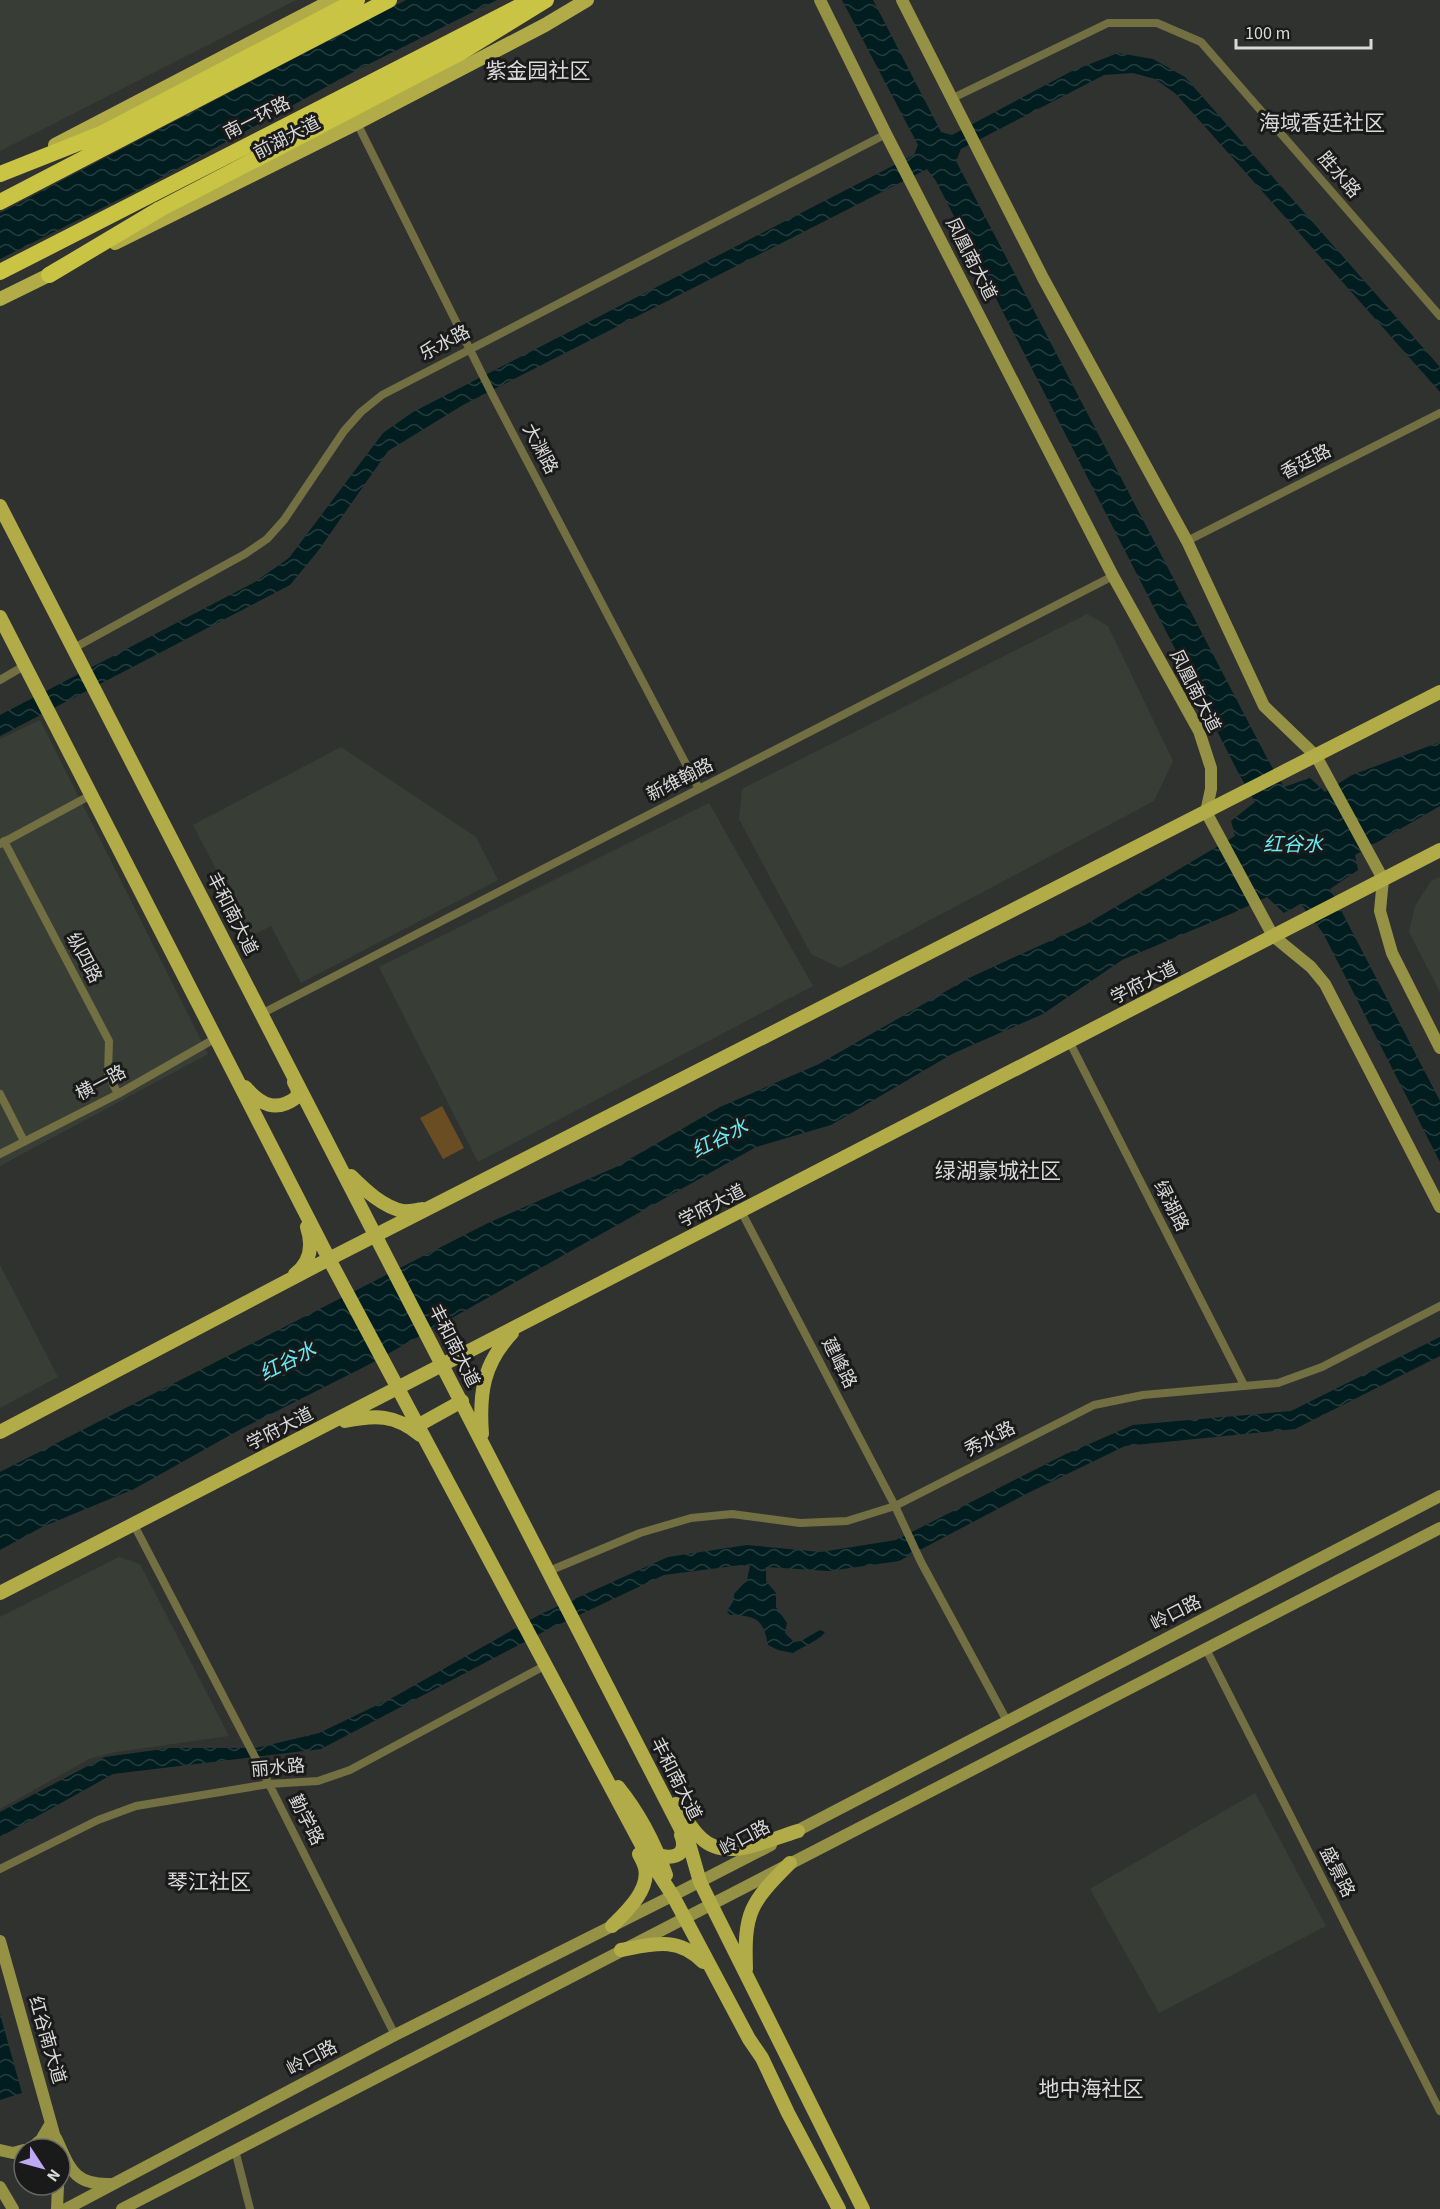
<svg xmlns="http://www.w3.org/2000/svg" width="1440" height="2209" viewBox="0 0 1440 2209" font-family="'Source Sans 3','Noto Sans SC',sans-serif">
<defs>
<pattern id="water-waves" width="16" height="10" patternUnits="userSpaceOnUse" patternTransform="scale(1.5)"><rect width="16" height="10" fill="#011d1f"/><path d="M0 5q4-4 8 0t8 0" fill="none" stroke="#253d3f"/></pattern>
</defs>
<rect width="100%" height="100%" fill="#303230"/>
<path fill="#383e36" d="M0,0h296l-296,151z
M1087,614l21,12 65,135 -19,40 -314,167 -29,-14 -72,-135 3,-30z
M40,720l168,334 -208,112v-427z
M341,747l135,90 22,43 -197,103 -30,-57 -20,10 -58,-111z
M709,803l104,183 -335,176 -99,-195z
M1440,877v115l-31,-60 6,-26 16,-25z
M0,1265l58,112 -58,31z
M119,1557l21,7 89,172 -113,16 -27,7 -89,50v-192z
M1255,1793l71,133 -167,87 -69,-124z"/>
<path fill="#6a4d22" d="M442,1106l22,42 -21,11 -23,-41z"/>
<path fill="url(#water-waves)" d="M406,0h91l-142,71 -213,117 -142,71v-46z
M842,0h31l68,132 11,3 120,-64 46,-18 35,6 32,18 255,290v25l-264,-298 -21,-15 -22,-6 -29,2 -143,74 -5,12 312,599 16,27 26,-9 15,14 27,-17 88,-33v64l-85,49 3,15 -28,19 110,212v61l-117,-229 -22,-29 -17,9 -17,-16 -34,16 -111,47 -79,54 -91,40 -121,71 -75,22 -388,218 -127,64 -107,60 -92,38 -42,23v-78l488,-249 128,-56 104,-60 99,-43 150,-86 116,-53 150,-89 -4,-15 24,-19 -16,-28 -303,-593 -9,-12 -464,236 -75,46 -70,100 -28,34 -290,151v-21l255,-133 34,-24 94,-125 30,-21 501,-257 4,-10z
M1440,1337v19l-145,73 -170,17 -101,49 -125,66 -70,10 -63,-4v14l10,12v14l11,16 -2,10 9,9 7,-1 19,-11 5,2c-6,9 -22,14 -32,21l-15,-3 -10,-5c-5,-27 -12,-29 -38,-30l-3,-4 7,-11v-6l13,-14 3,-14 -9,-1 -77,10 -119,56 -224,118 -208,25 -113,63v-25l105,-55 65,-9h86l63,-15 73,-35 149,-84 127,-57 79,-12 74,7 75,-12 170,-86 67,-29 158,-14z
M0,2014l22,79 -22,7z"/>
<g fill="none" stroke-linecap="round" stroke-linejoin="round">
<path stroke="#727042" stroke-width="8" d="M953,98l155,-75h49l44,19 239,274
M357,123l135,271 207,395
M1187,541l253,-128
M74,648l171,-94 22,-15 17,-19 60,-89 17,-19 21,-17 504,-261
M0,680l24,-14
M4,841l105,200 -1,33 10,20
M0,844l91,-49
M263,1013l850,-437
M1069,1041l175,344
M0,1094l24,47
M0,1154l118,-60 98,-56
M741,1211l154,295 26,56 86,159
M134,1525l135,259 126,251
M549,1571l91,-38 51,-15 41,-4 68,9 47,-2 48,-15 199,-101 49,-10 135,-12 44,-16 118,-61
M1206,1649l234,462
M0,1869l98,-49 38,-14 133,-22 49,-3 32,-11 196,-105
M235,2150l15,59"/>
<path stroke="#959246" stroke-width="12" d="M820,0l66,134 227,442 86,155 12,37v21l-5,23 67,124 38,31 14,17 115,223
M902,0l141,278 144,263 77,165 52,50 67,123 -3,32 12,42 48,95
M789,1835l651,-339
M0,1941l54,193 2,15
M56,2138c14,30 17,47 54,46
M30,2149l11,-9 10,-17
M0,2150l13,3 11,-3
M0,2187l13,22
M57,2209l1,-24
M66,2209l329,-174 271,-136 105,-54
M122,2209l1318,-681"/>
<path stroke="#b1ac47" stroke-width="14" d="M55,145l278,-145
M115,243l242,-120 188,-98 42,-25
M0,299l57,-28
M0,506l690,1341 10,35 163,327
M0,617l329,642 320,600 24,37 76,143 13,19 26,55 51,96
M245,1087c16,18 31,26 52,10l1,-7 -4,-8
M351,1176c14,14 32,31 52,35 6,1 14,-1 19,-2
M295,1274c16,-12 18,-29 12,-47
M345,1421c30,-6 50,-7 75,14
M417,1426l45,-25
M0,1432l329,-173 1111,-567
M482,1434c-3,-41 1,-70 30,-101
M0,1593l1440,-743
M618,1787c21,26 37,57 48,88
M676,1804c8,11 15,25 25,34 26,25 68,1 97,-7
M652,1852c16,9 38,6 29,-17
M612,1926c14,-14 38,-36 33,-58 -1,-5 -4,-10 -6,-14
M621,1950c32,-6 57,-14 82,12
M746,1969c-2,-57 4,-66 44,-106"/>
<path stroke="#cac445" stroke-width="16" d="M0,174l101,-40 256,-134
M0,202l389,-202
M0,272l532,-272
M49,275l111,-66 300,-156 86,-53"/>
</g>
<g text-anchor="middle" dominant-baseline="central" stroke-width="6" stroke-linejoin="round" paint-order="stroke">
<g font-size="18" fill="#d8d9d8" stroke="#191a19">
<text transform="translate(257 118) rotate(-27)">南一环路</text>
<text transform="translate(287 138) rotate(-27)">前湖大道</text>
<text transform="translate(1339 175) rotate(49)">胜水路</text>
<text transform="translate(971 259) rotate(63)">凤凰南大道</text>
<text transform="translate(445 343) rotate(-28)">乐水路</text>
<text transform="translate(540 449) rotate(62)">大渊路</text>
<text transform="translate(1306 462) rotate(-27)">香廷路</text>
<text transform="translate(1195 691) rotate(63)">凤凰南大道</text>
<text transform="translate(680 780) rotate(-27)">新维翰路</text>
<text transform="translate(232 914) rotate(63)">丰和南大道</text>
<text transform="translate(84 958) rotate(62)">纵四路</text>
<text transform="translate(1144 983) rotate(-27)">学府大道</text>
<text transform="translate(101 1083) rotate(-28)">横一路</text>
<text transform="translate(712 1206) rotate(-27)">学府大道</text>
<text transform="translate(1171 1206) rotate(63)">绿湖路</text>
<text transform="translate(454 1346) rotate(63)">丰和南大道</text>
<text transform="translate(839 1363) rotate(63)">建峰路</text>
<text transform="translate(280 1429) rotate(-27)">学府大道</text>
<text transform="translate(990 1439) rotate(-27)">秀水路</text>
<text transform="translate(1176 1613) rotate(-27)">岭口路</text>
<text transform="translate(278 1768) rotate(-5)">丽水路</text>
<text transform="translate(676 1779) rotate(63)">丰和南大道</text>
<text transform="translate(306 1820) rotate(63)">勤学路</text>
<text transform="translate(745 1838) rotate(-28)">岭口路</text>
<text transform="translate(1337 1872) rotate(63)">盛景路</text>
<text transform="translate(47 2040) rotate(74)">红谷南大道</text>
<text transform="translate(312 2058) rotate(-28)">岭口路</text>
</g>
<g font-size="20" font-style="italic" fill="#67eaf3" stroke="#191a19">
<text x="1293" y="845">红谷水</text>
<text transform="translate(720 1139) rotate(-27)">红谷水</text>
<text transform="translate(288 1362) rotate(-27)">红谷水</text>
</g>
<g font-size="21" fill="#d8d9d8" stroke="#191a19">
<text x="538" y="71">紫金园社区</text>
<text x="1322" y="123">海域香廷社区</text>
<text x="998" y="1171">绿湖豪城社区</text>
<text x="209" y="1882">琴江社区</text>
<text x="1091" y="2089">地中海社区</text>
</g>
</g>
<g transform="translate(42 2167) rotate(126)"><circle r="28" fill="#191a19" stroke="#656665" stroke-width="1.5"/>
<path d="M0-4.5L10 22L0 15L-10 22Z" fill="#bea9f4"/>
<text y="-9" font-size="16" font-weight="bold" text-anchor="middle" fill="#d8d9d8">N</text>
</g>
<path d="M1236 39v9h135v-9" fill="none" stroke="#d8d9d8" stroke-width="3"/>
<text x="1245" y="39" font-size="18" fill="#d8d9d8" stroke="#191a19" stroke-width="4.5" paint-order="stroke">100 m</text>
</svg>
